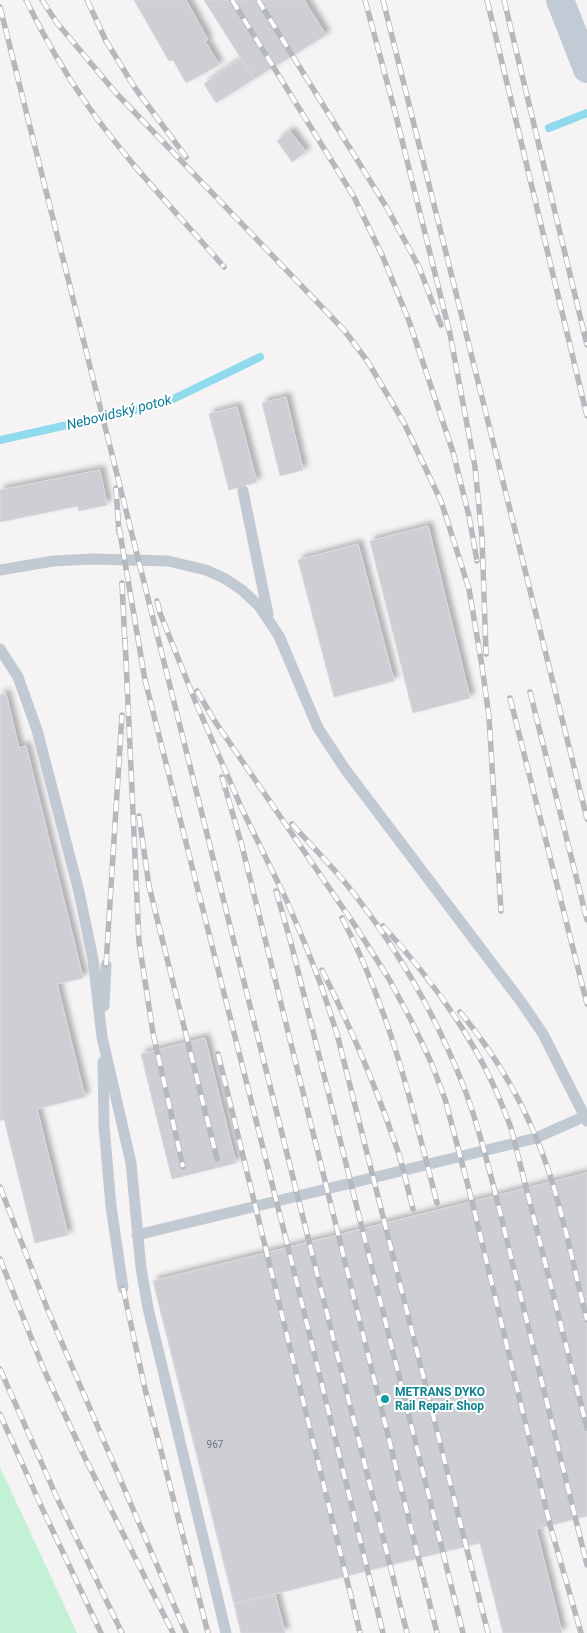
<svg xmlns="http://www.w3.org/2000/svg" width="587" height="1633" viewBox="0 0 587 1633" font-family="Roboto,sans-serif">
<defs>
<filter id="shadow"><feDropShadow dx="4.5" dy="-4.5" stdDeviation="2.5" flood-color="#0004"/></filter>
</defs>
<rect width="100%" height="100%" fill="#f5f3f3"/>
<path fill="#c3f1d5" d="M0,1467l77,166h-77z"/>
<g fill="none" stroke-linecap="round" stroke-linejoin="round">
<path stroke="#90daee" stroke-width="8" d="M549,128l38,-15
M0,440l165,-37 95,-46"/>
</g>
<path fill="#cdcfd5" stroke="#d7d9de" filter="url(#shadow)" d="M134,0h52l22,40 -3,1 14,24 -33,18 -13,-23 -4,1z
M204,0h100l22,35 -72,44z
M241,59l13,20 -38,24 -12,-19z
M290,131l16,21 -14,10 -15,-21z
M286,397l17,73 -23,6 -18,-73z
M237,407l20,75 -28,8 -20,-76z
M100,470l7,35 -28,6 -1,-5 -78,16v-32z
M428,526l42,172 -57,15 -43,-172z
M358,544l36,137 -60,16 -36,-137z
M6,694l13,54 7,-2 57,232 -26,6 28,113 -48,12 31,126 -33,8 -31,-124 -4,2v-426z
M205,1038l31,125 -64,16 -31,-125z
M587,1173v343l-51,13 26,104h-59l-23,-90 -246,61 -81,-323z
M275,1594l10,39h-44l-7,-29z"/>
<g fill="none" stroke-linecap="round" stroke-linejoin="round">
<path stroke="#c1cad2" stroke-width="11" d="M243,491l25,123
M0,570l53,-9 39,-2 76,2 38,9 18,8 18,12 17,16 20,30 39,92 27,41 177,234 21,31 44,87
M0,649l18,28 19,53 42,162 14,67 9,78 29,126 10,105 7,40 78,325
M104,1006l2,-41
M103,1062l1,64 7,80 12,82
M137,1235l399,-97 49,-22"/>
<path stroke="#c1cbd6" stroke-width="28" d="M560,0l27,69"/>
<defs>
<path id="rail" d="M26,0c18,37 38,72 62,106 40,57 90,108 136,161
M42,0l15,23 59,70 228,237 24,32 36,61 37,78 28,88 13,77 7,51 12,194
M87,0l19,41 29,47 51,69
M232,0l122,197 28,58 27,66 44,131 16,64 8,45
M258,0l129,208 32,59 22,58
M365,0l29,108 56,226 25,133 7,70 4,117
M383,0l204,819
M487,0l100,416
M504,0l83,345
M0,7l407,1626
M116,488l3,45
M119,527l26,153 143,567 95,386
M122,583l3,62
M157,601l3,12 36,90 46,106 44,90 19,45 16,41 16,49 151,599
M125,639l14,303 14,91 30,134
M197,691l17,29 142,207 33,52 22,41 20,42 14,37 27,102 78,324 31,108
M530,692l57,228
M510,698l77,306
M222,777l20,69 195,787
M139,816l10,70 68,273
M292,824c17,19 35,37 51,56 51,62 93,135 122,210 13,34 22,71 31,106l91,369
M276,891l14,48 173,694
M342,918c47,89 70,187 95,285
M383,926c43,47 81,97 109,156 7,15 13,30 19,46l76,300
M106,965l16,-250
M322,970c28,56 53,114 73,173 8,21 12,44 18,66
M460,1012c40,48 71,104 90,163 15,47 25,98 37,145
M218,1054l142,579
M0,1187l47,121 139,325
M0,1259l44,111 41,88 88,175
M123,1288l22,101 63,244
M0,1369l58,131 64,133
M0,1414l42,94 59,125"/>
</defs>
<use href="#rail" stroke="#b5b8bd" stroke-width="5.5"/>
<use href="#rail" stroke="#fff" stroke-width="4" stroke-dasharray="11" stroke-linecap="butt"/>
</g>
<circle fill="#0f9aa8" stroke="#fff" stroke-width="2" cx="385" cy="1399" r="5"/>
<g text-anchor="middle" dominant-baseline="central" stroke-width="4" stroke-linejoin="round" paint-order="stroke">
<g font-size="10" fill="#6b747e">
<text x="215" y="1444">967</text>
</g>
<g font-size="12" font-weight="bold" fill="#0d838f" stroke="#fff" text-anchor="start">
<text x="395" y="1392">METRANS DYKO<tspan x="395" dy="14">Rail Repair Shop</tspan></text>
</g>
<g font-size="14" font-style="italic" fill="#0c7c9b" stroke="#fff">
<text transform="translate(119 412) rotate(-14)">Nebovidský potok</text>
</g>
</g>
</svg>
